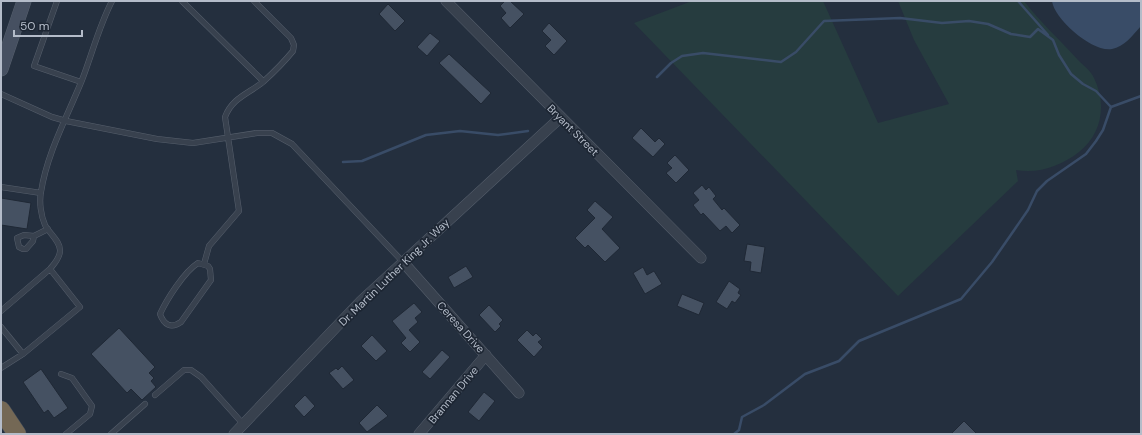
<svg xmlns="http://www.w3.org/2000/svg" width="1142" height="435" viewBox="0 0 1142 435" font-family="'DM Sans',sans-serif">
<rect width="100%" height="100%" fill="#242f3e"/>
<path fill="#263c3f" d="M692,1h131l55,122 71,-19 -35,-64 -16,-39h126c16,21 36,39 54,59 5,5 13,11 16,18 13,26 8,56 -15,74 -18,14 -40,22 -63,18l2,11 -120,115 -264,-273z"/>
<path fill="#394c67" d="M1052,1h89v25c-8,9 -17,21 -29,23 -19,4 -58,-30 -60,-48z"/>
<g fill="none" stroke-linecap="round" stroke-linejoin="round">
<path stroke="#394c67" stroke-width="2.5" d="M1018,1l30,34
M1053,40l6,15 12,19 12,10 13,7 15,16
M657,77l14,-14 11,-7 21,-3 78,9 15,-10 28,-31 76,-3 42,5 27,-2 19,3 23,10 19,3 8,-8 15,11
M1111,107l30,-11
M343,162l19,-1 64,-26 34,-4 38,4 30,-4
M734,434l5,-4 3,-13 22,-12 41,-31 34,-13 20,-20 102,-42 31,-37 36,-52 9,-19 10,-10 39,-27 10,-13 7,-11 8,-23"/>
</g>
<path fill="#455162" stroke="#1f2835" d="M505,1h5l14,13 -14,14 -9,-10 5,-5 -6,-7z
M388,4l17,17 -10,10 -16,-17z
M549,23l18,18 -13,14 -9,-9 6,-6 -9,-9z
M430,33l10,8 -13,15 -10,-9z
M449,54l42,39 -10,11 -42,-41z
M641,128l14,14 4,-4 6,6 -12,13 -21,-19z
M675,155l14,15 -13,13 -10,-10 6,-5 -5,-5z
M702,185l4,5 3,-3 7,9 -3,3 9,11 2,-2 16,17 -8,8 -6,-7 -6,5 -17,-18 -2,2 -8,-10 6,-5 -6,-7z
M1,198l30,5 -4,26 -26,-4z
M595,201l18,16 -11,12 18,19 -15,14 -17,-17 -3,3 -10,-10 20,-20 -8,-8z
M747,244l18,3 -4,26 -11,-2 1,-9 -7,-1z
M466,266l7,11 -19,11 -6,-11z
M643,267l4,8 7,-4 8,13 -17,10 -12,-21z
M729,281l11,8 -2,4 3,2 -6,8 -3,-2 -5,8 -11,-7z
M682,294l22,9 -5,12 -22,-9z
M414,303l8,9 -7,6 3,4 -9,8 11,12 -10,10 -9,-9 5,-5 -14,-17z
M489,305l14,15 -4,4 2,2 -6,6 -16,-17z
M119,328l36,39 -6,6 5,5 -3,3 5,6 -14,13 -11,-11 -4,4 -36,-39z
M527,330l6,6 3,-3 6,6 -4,3 5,5 -9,10 -17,-17z
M372,335l15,16 -11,10 -15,-15z
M442,350l8,7 -20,22 -8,-7z
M342,366l12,14 -11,9 -14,-16 7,-5 2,2z
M41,369l27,39 -14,10 -6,-8 -4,3 -21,-31z
M484,392l11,9 -16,20 -11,-9z
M305,395l10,11 -11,11 -10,-11z
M377,405l11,11 -21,16 -8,-9z
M964,421l13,13h-26z"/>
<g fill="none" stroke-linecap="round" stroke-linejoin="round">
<defs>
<path id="lane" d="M57,1l-23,65 47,16
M182,1l81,80
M1,94l51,23 14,4 91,18 36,4 64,-10h15l20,11 111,118
M1,187l40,6
M34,236l-1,5 -7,8h-3l-4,-2 -2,-9 7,-3 10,1 14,-7
M198,263l10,3 2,3 1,11 -30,42c-10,7 -17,3 -21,-8 7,-15 24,-42 38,-51z
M204,264l5,-18 30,-35 -14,-94c7,-19 23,-23 38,-35 11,-10 21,-20 30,-31l1,-6 -3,-7 -37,-37
M50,269c4,-5 10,-11 10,-18 1,-9 -11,-18 -15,-26 -4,-9 -6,-23 -4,-33 6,-39 26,-75 41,-112 10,-26 17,-54 30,-79
M1,311l49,-42 30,38 -57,47 -22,14
M1,327l22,27
M61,374l11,4 20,28 -2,8 -24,20
M155,395l29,-25h7l10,7 43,48
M111,434l34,-30"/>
<path id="street" d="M446,1l255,257
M403,262l116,131
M234,434l127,-133 200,-184
M419,434l67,-79"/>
<path id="secondary" d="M1,69l23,-68"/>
<path id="highway" d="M1,410l16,24"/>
</defs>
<use href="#lane" stroke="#565f6c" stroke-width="6"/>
<use href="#street" stroke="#565f6c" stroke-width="11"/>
<use href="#secondary" stroke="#565f6c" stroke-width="15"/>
<use href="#highway" stroke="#434c59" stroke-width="19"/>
<use href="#lane" stroke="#38414e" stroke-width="5"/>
<use href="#street" stroke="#38414e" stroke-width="10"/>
<use href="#secondary" stroke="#465061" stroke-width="14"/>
<use href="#highway" stroke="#746855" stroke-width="18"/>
</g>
<g text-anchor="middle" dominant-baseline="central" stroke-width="3.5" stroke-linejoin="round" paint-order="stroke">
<g font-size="11" fill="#b4bcc9" stroke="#1d2633">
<text transform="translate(573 130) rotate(45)">Bryant Street</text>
<text transform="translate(394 272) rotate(-44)">Dr. Martin Luther King Jr. Way</text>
<text transform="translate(461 327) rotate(48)">Ceresa Drive</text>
<text transform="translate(453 395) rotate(-50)">Brannan Drive</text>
</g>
</g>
<rect width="1142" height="435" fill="none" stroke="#b4bcc9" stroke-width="4"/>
<path d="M14 30v6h68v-6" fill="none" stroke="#b4bcc9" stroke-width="2"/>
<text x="20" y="30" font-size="12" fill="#b4bcc9" stroke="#1d2633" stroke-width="3" paint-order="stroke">50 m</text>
</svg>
